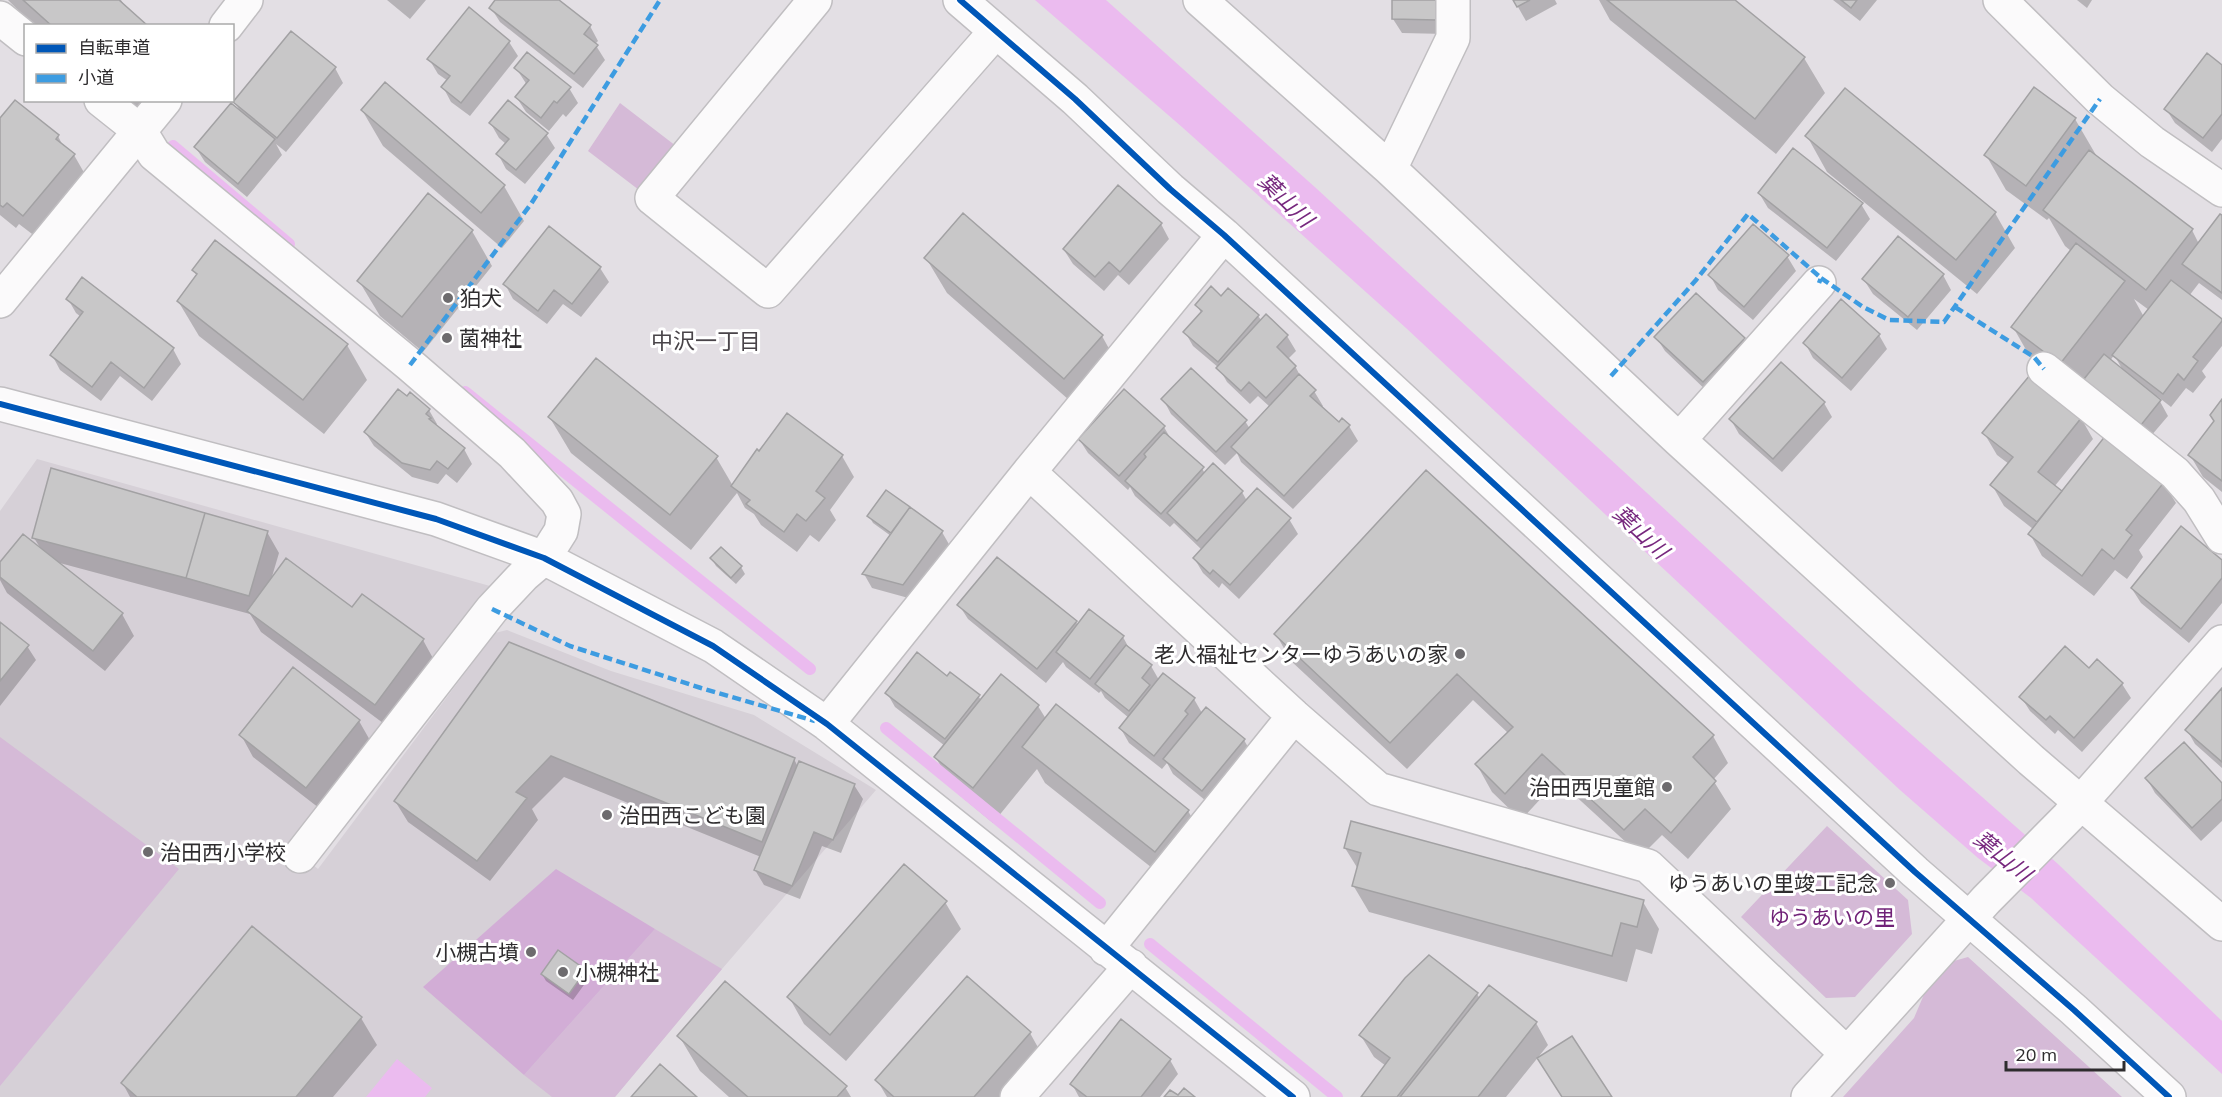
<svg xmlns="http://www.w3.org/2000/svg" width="2222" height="1097" viewBox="0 0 2222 1097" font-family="Mulish,'Noto Sans JP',sans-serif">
<rect width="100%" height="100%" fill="#e3dfe4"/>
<path fill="#d6d0d7" d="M37,459l453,127 -199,261 27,22 177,-236 12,-3 104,41 143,44 122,75 -154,179 -107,128h-615v-586z"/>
<path fill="#d5bad7" d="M620,103l56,43 -37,44 -51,-39z
M0,737l179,132 -179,217z
M1827,826l81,74 4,34 -57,63 -29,1 -85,-81z
M655,929l67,40 -107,128h-63l-28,-22z
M1968,957l154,140h-279l71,-79 14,-33 19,-22z"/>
<path fill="#d2add6" d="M556,869l99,60 -131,146 -101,-88z"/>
<path fill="#ebbbef" d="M1035,0h71l211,189 545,502 196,173 164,157v53l-191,-176 -53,-40 -78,-68 -494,-462 -224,-201z
M397,1059l35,29 -7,9h-59z"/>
<path fill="#0003" fill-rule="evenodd" d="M8,0h113l5,8 20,18h-112z
M387,0h39l-16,19z
M497,0h59l34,26 8,15 -3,3 10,16 -22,28 -83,-66 -9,-14z
M1394,0h51v34l-43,-1 -9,-14z
M1514,0h41l2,4 -31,17z
M1599,0h134l71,58 21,35 -49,61 -166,-134z
M1833,0h44l-17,21z
M2077,0h15l-5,8z
M292,33l43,35 8,15 -57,69 -10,-8 6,11 -35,42 -42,-35 -9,-14 45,-35 -6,-11z
M509,42l9,14 -48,60 -19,-14 -8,-15 5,-6 -10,-7 -9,-15z
M2222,67v72l-10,13 -37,-29 -9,-14z
M516,68l53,20 9,15 -12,14 -3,-3 -14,17 -23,-19 -9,-14 10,-13z
M127,100h29l-12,15z
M362,110l142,76 20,35 -22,27 -119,-102z
M2075,119l21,36 -2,1 98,74 7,14 23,-27v83l-23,-17 -10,13 33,25v25l-20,25 4,6 -13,16 -7,-5 -15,19 -14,-11 11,20 -23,27 -112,-81 -20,-35 58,-76 -6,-5 -16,-28 -2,2 -41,-30 -20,-35zM2134,299l15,11 -5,7zM2114,355l10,17 -14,-11z
M0,120l58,16 6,12 10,7 12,21 -50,61 -17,-13 -3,4 -16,-13z
M491,124l55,10 9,14 -30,36 -19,-15 -8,-15 8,-10 -7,-6z
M1807,136l188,77 20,35 -38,46 -150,-122z
M1119,188l42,36 8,15 -40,46 -11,-10 -14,16 -31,-27 -9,-14z
M1759,193l102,11 9,15 -34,42 -68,-53z
M472,231l20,35 -69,86 -43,-36 -21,-35z
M1787,256l9,15 -43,49 -35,-30 -8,-15z
M926,258l176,78 20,36 -37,42 -138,-121z
M600,268l9,14 -28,35 -18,-13 -16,20 -34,-25 -8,-15z
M194,270l153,75 20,35 -43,54 -125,-98 -21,-35 19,-24z
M1943,275l8,15 -34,40 -44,-36 -9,-14z
M1222,298l36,18 4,5 4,-5 21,20 9,15 -8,8 7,7 8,15 11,10 9,15 -2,2 18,16 3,-4 7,6 9,15 -65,68 -52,-47 -4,-9 -12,12 -54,-51 -8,-15 82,22 5,8 20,-22 -12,-11 -8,8 -23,-22 -8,-14 -26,-22 -8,-14 16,-19 -4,-8z
M68,299l105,50 8,15 -29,37 -32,-25 -19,25 -41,-31 -8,-15 29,-38 -5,-4z
M1879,335l8,14 -36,42 -38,-33 -8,-15z
M1656,337l87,2 9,14 -40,43 -47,-45z
M1124,391l40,36 8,14 30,27 3,6 8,-9 29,27 5,9 42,18 9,15 -59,65 -17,-16 -3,5 -16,-15 -9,-15 8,-8 -28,-27 -4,4 -35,-31 -5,-9 -2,3 -40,-37 -9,-14z
M2222,402v90l-19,-15 -13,-22 26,-33z
M1824,403l8,14 -50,55 -43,-38 -8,-14z
M429,410l8,14 -2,2 29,23 8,15 -15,19 -11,-9 -8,10 -26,-7 -38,-31 -9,-14z
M550,418l166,39 17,29 109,-30 12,21 -24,33 6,10 -17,22 -9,-7 -13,17 -36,-27 -7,-11 -9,-6 -8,-15 -46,57 -120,-97z
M2081,418l12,21 -39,48 8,6 101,-11 13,21 -37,47 4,7 -16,22 -12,-9 -21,26 -52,-40 -12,-22 3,-5 -29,-23 -12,-21 17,-21 -12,-9 -13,-22z
M1426,472l287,264 15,27 -15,17 18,29 -43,50 -26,-24 -21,21 -83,-76 -37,40 -29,-28 -15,-27 31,-32 -35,-33 -66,69 -116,-108 -15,-27z
M886,492l56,40 8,14 -38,53 -40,-11 -8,-14 27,-38 -18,-13 -4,-7z
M267,532l12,21 -8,27 82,29 70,31 12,22 -48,64 -126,-94 -11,-18 -194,-52 66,52 12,22 -29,35 -98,-78 -7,-13v-15l41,-16 -7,-11z
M712,559l29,8 4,7 -9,10 -20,-18z
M2222,562v41l-33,40 -48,-40 -9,-14z
M959,605l117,17 2,4 12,-15 33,26 7,13 21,16 8,14 4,-5 31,24 8,14 42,27 8,14 -41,51 -38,-31 -6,-11 -5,6 -33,-26 -8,-14 8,-11 -24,-20 -4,-7 -2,2 -33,-26 -3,-5 -17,21 -78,-64z
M0,624l27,22 9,14 -36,46z
M510,644l284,115 4,8 56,18 9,14 -22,54 -19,-7 -22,53 -36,-14 -9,-15 6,-13 -197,-80 -32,32 6,11 -48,61 -82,-59 -13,-21z
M2097,661l25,23 9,14 -49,54 -24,-22 -3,4 -25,-23 -9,-14 68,-27z
M2222,690v78l-27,-24 -8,-14z
M887,693l91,3 4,5 56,5 8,13 142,92 21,35 -33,41 -131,-104 -8,-14 -44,54 -36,-30 -21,-35 9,-12 -50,-39z
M359,721l12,21 -52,66 -66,-51 -12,-22z
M2147,779l75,6v36l-21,20 -46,-48z
M1345,848l298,54 16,27 -7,25 -16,-5 -9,33 -258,-70 -16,-27 5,-16z
M945,902l16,27 -115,132 -42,-37 -15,-27z
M1429,957l48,37 3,5 56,24 12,22 -42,52h-144l24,-31 -12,-9 -13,-21z
M585,971l4,7 -16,22 -27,-19 -4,-7z
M361,1018l16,27 -44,52h-203l-7,-13z
M1030,1033l15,27 -32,37h-126l-10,-17z
M679,1036l166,51 6,10h-122l-29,-26z
M1170,1060l8,14 -18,23h-81l-7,-13z"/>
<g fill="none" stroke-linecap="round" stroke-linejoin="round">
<path stroke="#ebbbef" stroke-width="12" d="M173,146l116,98
M465,392l345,277
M886,728l214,175
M1150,944l187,153"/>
</g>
<path fill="#c8c7c8" stroke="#a2a1a3" stroke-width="1.5" d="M23,0h96l29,26h-96z
M495,0h64l32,25 -7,9 14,11 -24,29 -85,-66z
M1392,0h46l-1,20 -45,-1z
M1513,0h17l-13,7z
M1607,0h128l70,57 -50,62z
M1841,0h16l-6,8z
M469,7l41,34 -49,62 -20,-16 9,-11 -23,-17z
M291,31l45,36 -59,71 -44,-36z
M527,52l44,35 -14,16 -3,-2 -13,17 -26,-21 14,-17 -15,-12z
M2207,53l15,12v49l-19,24 -39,-29z
M385,82l120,103 -24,28 -120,-103z
M2034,87l42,31 -50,68 -42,-31z
M1845,88l151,124 -40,48 -151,-124z
M15,100l44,35 -3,4 19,15 -52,62 -16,-13 -4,4 -3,-2v-87z
M508,100l40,33 -32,37 -20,-16 13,-15 -20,-16z
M231,103l44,36 -37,45 -44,-37z
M1793,148l70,55 -36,45 -69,-55z
M2089,150l104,79 -47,61 -103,-80z
M1118,185l44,38 -42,49 -11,-10 -14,15 -32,-28z
M428,193l45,37 -71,87 -45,-36z
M963,213l140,122 -39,44 -140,-121z
M2220,214l2,1v78l-40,-29z
M1753,224l36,31 -45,52 -36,-32z
M549,226l52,41 -29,37 -18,-14 -16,21 -35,-27z
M1898,236l46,38 -36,43 -46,-38z
M215,240l133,104 -45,56 -126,-99 20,-27 -5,-4z
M2076,243l49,38 -65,83 -49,-37z
M82,277l92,71 -30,40 -33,-26 -19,25 -42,-32 33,-43 -17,-13z
M2171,280l51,39v2l-29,36 5,4 -14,19 -6,-6 -15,20 -51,-39z
M1211,286l10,10 7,-8 31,27 -41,47 -35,-30 19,-21 -7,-6z
M1696,293l49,45 -42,44 -49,-45z
M1841,299l39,35 -38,44 -39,-35z
M1266,314l22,21 -11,12 19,19 -30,32 -17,-16 -8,9 -25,-23z
M2104,354l57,46 -24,30 -57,-46z
M596,358l122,98 -48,59 -122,-98z
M1781,362l44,40 -52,57 -44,-40z
M1191,368l56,52 -31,32 -55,-53z
M1299,374l17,16 -6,6 29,26 3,-4 8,7 -66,71 -53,-49z
M2030,375l52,42 -44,55 24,19 -25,31 -47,-37 23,-28 -31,-24z
M398,389l9,7 3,-4 20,17 -4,5 5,4 -2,1 36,29 -17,21 -11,-8 -7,9 -28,-7 -38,-31z
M1124,389l41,37 -46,50 -41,-37z
M2222,399v82l-34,-26 26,-34 -4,-6z
M787,413l56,42 -27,36 9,7 -19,23 -9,-7 -13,18 -38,-28 4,-4 -19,-14 26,-37 2,2z
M1164,432l40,35 -43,47 -36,-33 21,-24 -2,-3z
M2106,435l59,46 -39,49 6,5 -18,24 -12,-10 -20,27 -54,-42z
M1213,463l30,28 -46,50 -30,-28z
M51,468l154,45 -19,65 -154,-40z
M1426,470l288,265 -21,22 23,24 -45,52 -26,-24 -21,21 -82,-76 -37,40 -30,-30 38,-37 -56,-53 -67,69 -116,-109z
M1257,488l34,30 -61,67 -17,-15 -3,4 -17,-16z
M886,490l24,17 -19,26 -24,-17z
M910,507l33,24 -40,54 -41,-11z
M205,513l63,18 -19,65 -63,-18z
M2181,526l41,34v18l-41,51 -50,-41z
M23,534l100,79 -30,38 -93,-74v-15z
M721,547l21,19 -11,12 -21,-20z
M997,557l80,64 -40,48 -80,-64z
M286,558l66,49 10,-13 62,45 -49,66 -128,-94z
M1089,609l35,27 -34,43 -34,-27z
M0,622l29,23 -29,36z
M509,642l286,116 -33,84 -211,-86 -35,36 11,6 -50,63 -83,-60z
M1126,645l26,20 -10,13 8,7 -21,26 -34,-27z
M2065,646l24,22 8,-9 26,24 -49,55 -24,-22 -4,4 -27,-23z
M917,652l30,24 3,-4 30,23 -35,44 -60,-46z
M293,667l67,53 -54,68 -67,-53z
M1163,673l32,25 -10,13 3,3 -34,42 -35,-28z
M1001,674l38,31 -66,83 -39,-31z
M2222,688v74l-37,-32z
M1056,704l133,106 -34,42 -133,-105z
M1206,707l39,32 -43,52 -39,-32z
M2184,742l38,41v16l-30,29 -47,-50z
M799,761l56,23 -22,56 -19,-8 -22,54 -38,-16z
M1351,821l293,79 -7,27 -16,-4 -9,33 -260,-70 9,-33 -17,-5z
M904,864l43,37 -117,134 -43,-38z
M252,926l110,91 -66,80h-159l-16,-14z
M558,950l28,20 -17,24 -28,-20z
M1429,955l49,38 -81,104h-36l29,-39 -31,-23 46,-57z
M967,976l64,56 -57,65h-80l-19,-17z
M725,981l122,105 -10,11h-89l-71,-61z
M1489,985l48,37 -59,75h-78z
M1121,1019l50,40 -30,38h-54l-17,-13z
M1572,1036l40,61h-50l-25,-39z
M660,1064l37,33h-66z
M1184,1088l11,9h-31l6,-7 8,5z"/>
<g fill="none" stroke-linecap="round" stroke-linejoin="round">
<defs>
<path id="minor" d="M815,0l-163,198 116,93 228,-260
M960,0l115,99 95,90 54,46 691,637 159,138 95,87
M1200,0l190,169 289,271 352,320 191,164
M2000,0l100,99 52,43 70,48
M0,18l26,21
M226,26l20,-26
M101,100l39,31 14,23 256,211 102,88 45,48 7,13 -3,17 -17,27 -20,17 -32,34 -192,247
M1390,169l63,-131v-38
M0,301l165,-201
M2044,369l131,104 24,27 23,37
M0,404l436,115 108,39 169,88 114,78 466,373
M1679,440l140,-157
M1029,472l195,-237
M827,724l202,-252 265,244 84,73 270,77 198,187
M1106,949l188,-233
M1017,1097l114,-131
M1808,1097l178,-197 82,-83 154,-175"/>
</defs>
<use href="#minor" stroke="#c0bec1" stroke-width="36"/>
<use href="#minor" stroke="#fbfafb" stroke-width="33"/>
<path stroke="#3d9ce1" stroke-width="4.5" stroke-dasharray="9 4.5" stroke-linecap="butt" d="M1821,278l42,29 26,13 55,2 156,-223
M1955,307l79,50 10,12
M410,365l121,-161 129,-204
M1611,376l85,-96 52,-66 73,64 -2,5
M492,609l78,37 131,42 114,33"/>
<defs>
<path id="cycleway" d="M960,0l115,99 95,90 54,46 691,637 159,138 95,87
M0,404l436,115 108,39 169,88 114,78 466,373"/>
</defs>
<use href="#cycleway" stroke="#fff" stroke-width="10"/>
<use href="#cycleway" stroke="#0057b8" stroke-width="6"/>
</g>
<g fill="#6d6b6e" stroke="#fff" stroke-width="2">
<circle cx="448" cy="298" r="6"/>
<circle cx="447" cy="338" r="6"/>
<circle cx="1460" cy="654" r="6"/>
<circle cx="1667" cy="787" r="6"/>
<circle cx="607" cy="815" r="6"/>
<circle cx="148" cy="852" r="6"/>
<circle cx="1890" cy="883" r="6"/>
<circle cx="531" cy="952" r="6"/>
<circle cx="563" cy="972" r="6"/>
</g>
<g text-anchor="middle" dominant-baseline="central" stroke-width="6" stroke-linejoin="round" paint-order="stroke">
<g font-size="21" fill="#2e2c2e" stroke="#fff" text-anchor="start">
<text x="460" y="298">狛犬</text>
<text x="459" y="338">菌神社</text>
<text x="1448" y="654" text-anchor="end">老人福祉センターゆうあいの家</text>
<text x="1655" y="787" text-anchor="end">治田西児童館</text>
<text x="619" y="815">治田西こども園</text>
<text x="160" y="852">治田西小学校</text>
<text x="1878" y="883" text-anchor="end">ゆうあいの里竣工記念</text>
<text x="519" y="952" text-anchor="end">小槻古墳</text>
<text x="575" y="972">小槻神社</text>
</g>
<g font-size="21" fill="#702177" stroke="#fff">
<text x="1832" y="917">ゆうあいの里</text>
</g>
<g font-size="22" font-style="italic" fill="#77287e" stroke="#fff">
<text transform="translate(1286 200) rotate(44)">葉山川</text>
<text transform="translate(1641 532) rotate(43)">葉山川</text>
<text transform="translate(2003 856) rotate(39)">葉山川</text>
</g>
<g font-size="22" fill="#494449" stroke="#fff">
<text x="706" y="341">中沢一丁目</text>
</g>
</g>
<rect x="24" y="24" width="210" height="78" fill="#ffffff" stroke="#ababab" stroke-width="1.5"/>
<rect x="36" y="44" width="30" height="9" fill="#0057b8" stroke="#ababab" stroke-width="1.5"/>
<text x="78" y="54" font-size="18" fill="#2e2c2e">自転車道</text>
<rect x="36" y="74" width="30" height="9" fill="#3d9ce1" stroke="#ababab" stroke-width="1.5"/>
<text x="78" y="84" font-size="18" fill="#2e2c2e">小道</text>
<path d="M2006 1061v9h118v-9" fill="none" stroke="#2e2c2e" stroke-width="3"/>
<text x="2015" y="1061" font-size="18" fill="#2e2c2e" stroke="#ffffff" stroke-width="4.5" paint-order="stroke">20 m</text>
</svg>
